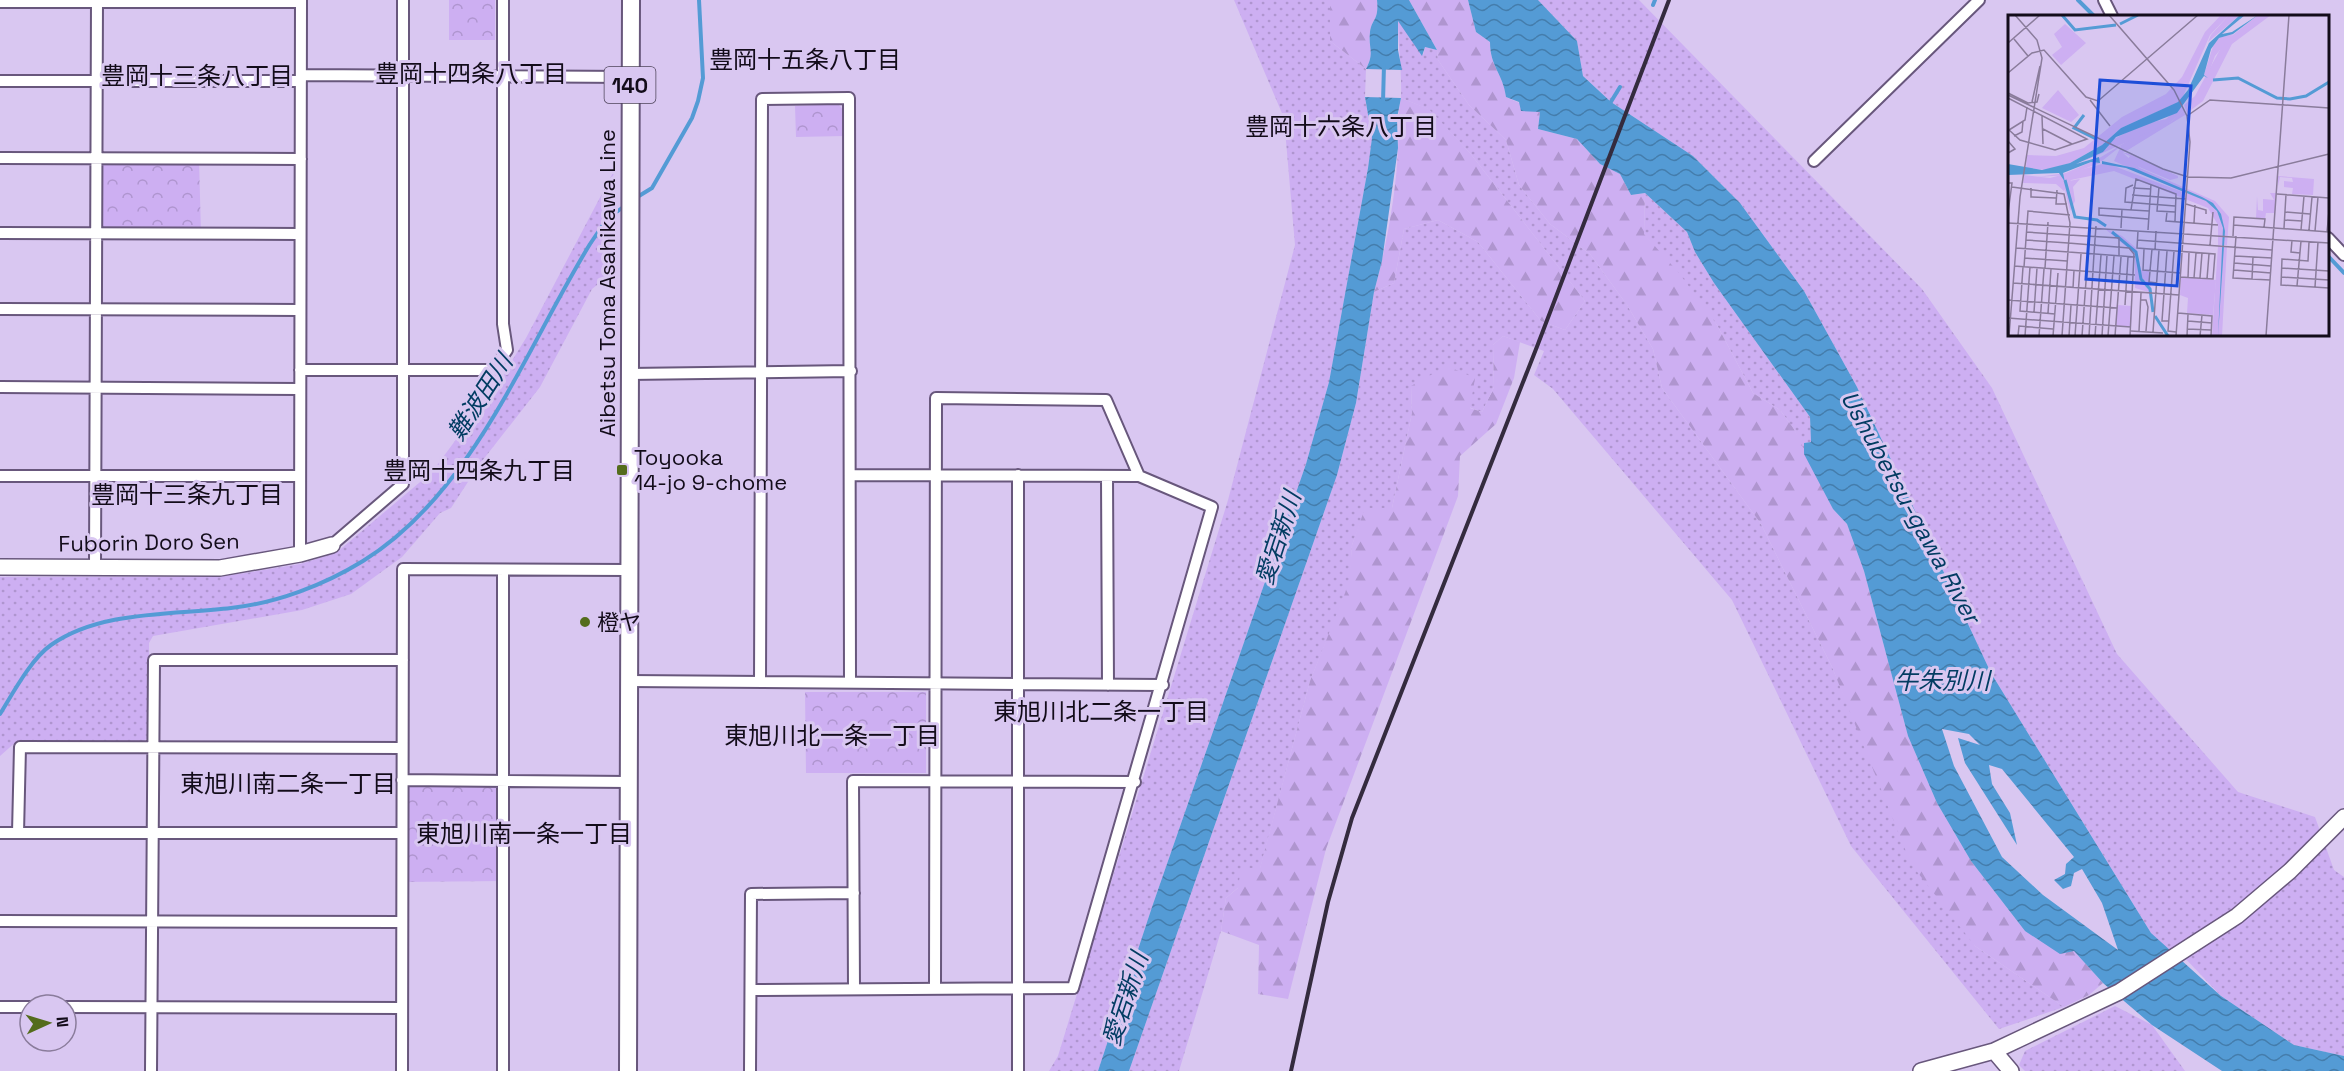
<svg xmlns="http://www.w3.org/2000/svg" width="2344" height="1071" viewBox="0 0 2344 1071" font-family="'Space Grotesk','Noto Sans JP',sans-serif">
<defs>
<pattern id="grass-dots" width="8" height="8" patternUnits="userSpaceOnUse" patternTransform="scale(1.5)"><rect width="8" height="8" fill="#cdaff2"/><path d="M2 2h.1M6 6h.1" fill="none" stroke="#af95cf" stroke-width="1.8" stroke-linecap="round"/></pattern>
<pattern id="forest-firs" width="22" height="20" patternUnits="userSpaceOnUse" patternTransform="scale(1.5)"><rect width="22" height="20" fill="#cdaff2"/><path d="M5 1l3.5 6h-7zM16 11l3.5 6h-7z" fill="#af95cf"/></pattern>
<pattern id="park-crowns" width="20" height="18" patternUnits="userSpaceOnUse" patternTransform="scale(1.5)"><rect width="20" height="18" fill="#cdaff2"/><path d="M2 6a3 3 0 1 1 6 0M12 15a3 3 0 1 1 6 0" fill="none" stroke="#af95cf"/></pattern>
<pattern id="water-waves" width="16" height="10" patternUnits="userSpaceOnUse" patternTransform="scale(1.5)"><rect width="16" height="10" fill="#549bd5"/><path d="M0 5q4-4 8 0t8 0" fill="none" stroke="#447dac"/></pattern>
</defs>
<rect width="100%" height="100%" fill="#d9c7f1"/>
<path fill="url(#grass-dots)" d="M1234,0h96v41l36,28 -1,28 7,41 -4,30 -39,214 -23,82 -154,443 -54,164h-49l9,-15 170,-556 67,-255 -11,-127z
M1538,0h101l283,289 70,99 125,266 121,138 77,25 19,53 10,7v179l-50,-11 -73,-49 -39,-41 -17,9 -14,-31 -160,-260 -134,-286 -53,-96 -64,-88 -47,-47 -82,-54 -28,-26 -6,-35z
M1398,20l25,35 2,-8 12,3 1,10 31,45 37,35 13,45 31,39 40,30 37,51 26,44 9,39 99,136 71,143 16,38 127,241 89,61 -65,22 -148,-183 -119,-246 -179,-211 -19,-14 10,-24 -41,-15 -10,9 1,42 -12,25 -71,-26 1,27 -20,95h-26l-14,37 -2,38 -40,98 -50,188 -34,29 -5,33 -42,140h-50l208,-596 19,-72 18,-111 20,-9 10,-54 34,-9 40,22 63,79 24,9 20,-29 -115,-148 -42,-44 -27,-11c1,-27 -3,-52 -3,-78z
M616,167l-4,12 1,93 -21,17 -52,98 -61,78 -28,43 -11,5 -38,44 -51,37 -49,16 -149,26 -4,7v94l-5,4h-127l-17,15v-179h220l80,-13 36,-11 96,-81 68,-92 26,-42z
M1645,193l42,39 8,20 19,31 96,134 1,25 -7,1v11l-10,-25 -14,-19 -27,-17 -36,-68 -73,-91z
M2115,1006l37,19 33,46h-160l-6,-6 6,-14z"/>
<path fill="url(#forest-firs)" d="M1330,0h47c2,21 -5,18 -7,32 -2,17 5,20 -4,37l-36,-28z
M1409,0h59l8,32 14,10c0,25 13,31 16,55l34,15 -2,17 39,10 23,25 20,10 11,21 14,-2 -1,41 35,39 38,52 36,68 27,17 14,19 39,80 14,15 17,47 44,165 29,67 34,58 54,70 49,20 29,32 -14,12 -25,12 -89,-61 -64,-82 -79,-197 -71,-143 -99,-136 -9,-39 -26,-44 -37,-51 -40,-30 -31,-39 -13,-45 -37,-35 -31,-45 -1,-10z
M1401,98l28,11 41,44 115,148 -20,29 -24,-9 -63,-79 -40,-22 -34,9 -10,54 -20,9c12,-44 22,-97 24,-143 1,-18 -1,-33 3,-51z
M1503,336l17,6 -6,36 -18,46 -36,32 -2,40 -132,353 -38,150 -30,-5 1,-49 -38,-14 5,-33 12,-10 3,-20h19l50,-187 39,-98 3,-38 13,-37h27l20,-95 -1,-27 36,-20 28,12 -5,30 12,4 12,-25 -1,-42z"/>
<path fill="url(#park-crowns)" d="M449,0h46v40h-46z
M838,104l7,8v24l-49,1 -1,-31z
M96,159h103l2,75h-105z
M805,692h121v81h-120z
M402,780l102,1v100l-102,1z"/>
<path fill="url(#water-waves)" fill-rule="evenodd" d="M1377,0h32l28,50 -12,-3 -3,9 -24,-35v29l4,20 -36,-1c9,-17 2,-20 4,-37 2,-14 9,-11 7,-32z
M1468,0h70l39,41 6,35 28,26 82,54 47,47 64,88 53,96 134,286 160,260 70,63 73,49 50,11v15h-122l-70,-46 -49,-42 -29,-32 -14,3 -35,-23 -54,-70 -34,-58 -29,-67 -44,-165 -17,-47 -14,-15 -29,-55v-11l7,-1 -1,-25 -96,-134 -19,-31 -8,-20 -42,-39 -14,2 -11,-21 -20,-10 -23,-25 -39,-10 2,-17 -19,-1 -2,-9 -13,-5c-3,-24 -16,-30 -16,-55l-14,-10zM1942,729l27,5 11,11 -22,-7 7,25 52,82 -7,-32 -18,-29 -3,-19 13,4 72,88 -8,7 -1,10 -11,6 9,9 8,-3 3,-13 8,-4 20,34 16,47 -75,-55 -41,-38 -48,-91z
M1365,97l36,1 -4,20 1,30 -16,113 -8,31 -18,111 -19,72 -208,596h-31l54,-164 154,-443 23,-82 39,-214 4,-30z"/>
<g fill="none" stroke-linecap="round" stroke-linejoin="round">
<path stroke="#549bd5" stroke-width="4" d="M2078,0l16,16
M1653,5l2,-5
M1383,102l1,-37
M1609,105l11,-18
M634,199l18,-11 40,-70 6,-17 5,-23 -4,-78
M2329,257l15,16
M0,714c13,-21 31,-55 51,-69 50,-35 123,-30 180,-37 46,-5 93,-23 132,-47 110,-68 162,-211 227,-317l17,-25 19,-14"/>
<defs>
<path id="street" d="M2104,0l8,16
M0,2h301
M301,75l329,2
M0,81h301
M0,158l301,1
M1814,161l165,-161
M0,233l300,1
M2328,238l16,17
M0,309l300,1
M300,370h193l14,-20 -4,-26v-324
M629,374l222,-3
M0,387l300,2
M1018,475v596
M0,476h300
M1107,476l1,209
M332,545l71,-61v-484
M300,554l1,-554
M95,567l2,-567
M628,681l535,4
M760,682l2,-583 87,-1 1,584
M402,780l226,2
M0,833h402
M18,833l2,-86 382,1
M0,921l402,1
M935,988l1,-590 170,2 33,76
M854,989l-1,-208 282,1
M751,990l322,-2 139,-481 -73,-31 -287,-1
M0,1007h30
M66,1007l336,1
M151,1071l3,-411h249
M402,1071l1,-502 226,1
M503,1071v-501
M750,1071l1,-177 103,-1"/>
<path id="secondary" d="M0,567l220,1 80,-14 32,-9
M1994,1051l17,20
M1921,1071l73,-20 125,-59 118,-76 53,-45 54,-54"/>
<path id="primary" d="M628,1071l3,-1071"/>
</defs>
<use href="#street" stroke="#68577c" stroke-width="14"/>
<use href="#secondary" stroke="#68577c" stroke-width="18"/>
<use href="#primary" stroke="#68577c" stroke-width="20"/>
<use href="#street" stroke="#fff" stroke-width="10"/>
<use href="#secondary" stroke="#fff" stroke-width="15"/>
<use href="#primary" stroke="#fff" stroke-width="16"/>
<path stroke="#342b3e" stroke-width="4" d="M1291,1071l37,-169 24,-84 186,-474 131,-344"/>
</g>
<g fill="#546c1c" stroke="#d9c7f1" stroke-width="2">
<rect x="616" y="464" width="12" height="12" rx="3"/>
<circle cx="585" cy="622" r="6"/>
</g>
<g text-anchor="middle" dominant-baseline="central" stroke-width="6" stroke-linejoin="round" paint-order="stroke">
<rect fill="#d9c7f1" stroke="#4e445a" stroke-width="1.5" x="604.5" y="67" width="51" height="36" rx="4.5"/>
<g font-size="21" font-weight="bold" fill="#130c1a">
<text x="630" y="85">140</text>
</g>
<g font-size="22" fill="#130c1a" stroke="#d9c7f1">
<text transform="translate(607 283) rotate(-90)">Aibetsu Toma Asahikawa Line</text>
<text transform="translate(149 542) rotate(-1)">Fuborin Doro Sen</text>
</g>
<g font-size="22" fill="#130c1a" stroke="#d9c7f1" text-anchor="start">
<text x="634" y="457">Toyooka<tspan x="634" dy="25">14-jo 9-chome</tspan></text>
<text x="597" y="622">橙ヤ</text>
</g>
<g font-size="24" fill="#130c1a" stroke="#d9c7f1">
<text x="805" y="59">豊岡十五条八丁目</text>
<text x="471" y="73">豊岡十四条八丁目</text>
<text x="197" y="75">豊岡十三条八丁目</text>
<text x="1341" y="126">豊岡十六条八丁目</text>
<text x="479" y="470">豊岡十四条九丁目</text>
<text x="187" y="494">豊岡十三条九丁目</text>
<text x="1101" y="711">東旭川北二条一丁目</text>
<text x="832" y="735">東旭川北一条一丁目</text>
<text x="288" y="783">東旭川南二条一丁目</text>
<text x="524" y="833">東旭川南一条一丁目</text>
</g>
<g font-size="24" font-style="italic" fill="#023c62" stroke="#d9c7f1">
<text transform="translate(480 397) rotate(-57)">難波田川</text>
<text transform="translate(1911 507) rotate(61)">Ushubetsu-gawa River</text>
<text transform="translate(1278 538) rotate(-72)">愛宕新川</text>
<text x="1942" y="680">牛朱別川</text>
<text transform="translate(1125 999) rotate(-72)">愛宕新川</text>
</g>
</g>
<g transform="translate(2008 15)">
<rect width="321" height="321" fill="#d9c7f1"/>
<path d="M213,0h8l-19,20 -29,66 -60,27 -19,17 -32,18 -24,7 -20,-2 1,-13 29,1 28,-8 38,-31 44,-23 16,-17 23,-45zM250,0h13l-39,29 -29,57 -16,12 -3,-8 11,-9 29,-54zM176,95l1,5 -62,38 17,15 75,33 14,16 -2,28h-9v-20l-10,-17 -94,-37 -43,9 -7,11 -8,-7 -33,-1 1,-8 26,3 56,-15 79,30 -71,-32 7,-15 -19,15 -6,-1 45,-27 30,-11zM270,161l36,3 -1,16 -21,-1 1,-6 -9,-1v-6l9,1 -1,-4 -12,-1 -2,9zM262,178h6l-1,20h-9l-1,6 -9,-1 1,-22 1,14 5,1v-12l11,1zM96,213l18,8 14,12 5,22 8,1 3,22 -17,-5v-34zM210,231h9l-5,90h-10z" fill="#cdaff2"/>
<path d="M221,0h11l-32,27 3,-7zM225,19l-18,22 -8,21 -3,-2 9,-29 6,-8zM174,91l2,4 -13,12 -95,43 30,-16 6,-9 29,-15 25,-6zM115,138h4l51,23v2l-8,2 -33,-14 -10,-5 3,-5zM83,147l9,1 -32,12 -31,2 29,-4zM72,164l-7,8 2,14 -5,10 -7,-29z" fill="#cdaff2"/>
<path d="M173,262l35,3 -3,35 -26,-2 1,-15 -8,-3zM109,290l15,1 -1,21 -15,-1z" fill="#cdaff2"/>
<path d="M57,9l21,19 -25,22 -9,-10 10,-8 -8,-13zM50,75l21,25 -8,7 -29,-14z" fill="#cdaff2"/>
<path d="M232,0h5l-23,19 10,-2 26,-17 -25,19 -14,4 -8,11 -7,26 4,3 -4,-2 -27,37 -61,24 -13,15 -27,12 23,-7 1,6 -9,-1 -28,11 2,9 -6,-9 -51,2v-11l34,6 28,-7 32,-18 19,-17 57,-26 10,-12 21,-47zM94,146l32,7 68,29 11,6 8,11 4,17 -7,105 5,-108 -6,-17 -11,-10 -80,-33 -24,-4z" fill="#549bd5"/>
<path fill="none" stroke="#549bd5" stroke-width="3" d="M54,0l13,15 41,-5M112,9l18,-9M205,65l25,-2 39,20 13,1 16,-3 23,-14M76,100l-10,13 22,11M57,165l10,37 22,3 9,6M104,217l24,20 5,27 9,10 3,23M147,301l13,20"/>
<path fill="none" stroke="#8a7c9b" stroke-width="1.5" d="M101,0l65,75 13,26 3,26 -14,194M6,24l14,17M0,28l32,-28M0,58l24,-20 12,-3 42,47 12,4 100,-86M0,78l20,10 9,-1 2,-8M0,80l155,74 25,8 43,1 98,-24M0,83l79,41 -32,11 -35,-10 -12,-11M82,85l20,26M24,87l8,-36M34,101l1,28M179,101l23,-16 119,8M35,114l29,15M1,115l16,-10 2,-13M6,121l8,-4 1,-11M0,126l7,8 -7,4M0,168h4l-4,30M125,170l-7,3 -1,14 50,4M4,172l52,7 6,29 -8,113M151,172l-2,24 18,1M23,173v9l25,1M125,173l18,1M49,175l-1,14h11M269,179l52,4M124,180l54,4M178,189l20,6v4M123,195l5,-31 40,15 -1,27M159,197l-1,9 52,4M277,197l25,2M140,204l-49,-4v-7l50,3M276,205l18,1M0,208l321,20M186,208l1,-18M225,210l96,7M113,213l1,-19M276,213l2,-34M140,215l3,-46M293,215l3,-34M301,215l3,-33M130,216l-1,17 78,6 -2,25 -33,-2M307,216l3,-34M18,217l43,3M319,217l2,-21M61,220l50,3v18M225,221l1,-19 31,2 -1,8M228,221l-3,42 37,2M18,225l42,3M129,225l135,10M284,225l-1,12 9,1M301,227l-1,19 -26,-2 -1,26 48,3M60,228l61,5 5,6 -4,82M202,230l3,-33M8,233l119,9M136,234l-1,21 37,3M144,234l-3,33 8,1M147,235l1,-19M159,236l-5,70h7M166,236l-6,80 8,1M86,239l2,-28M227,241l37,2M16,243l43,3M226,248l37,3M6,251l121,9M15,252l-3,44 35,3M16,252l4,-56 42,4M37,253l3,-46M274,253l47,3M226,255l37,3M273,262l48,3M180,263l1,-26M186,263l2,-25M192,263l2,-25M199,264l2,-25M244,264l1,-22M5,268l166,12M289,271l4,-45M307,272l3,-45M65,273l1,-18M0,285l109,8M133,285h5l2,7 -2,24M117,290l3,-48M26,297l3,-44M40,298l3,-44M170,298l34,3 -1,20M0,303l123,9M180,306l24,2M179,314l24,1M123,316l32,2M131,316l2,-38M145,317l6,-82M1,321l11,-139 22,-139 -5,-18 -22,-25M10,321l1,-10 34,3M17,321l5,-69M31,321l5,-67M45,321l5,-63M61,321l2,-31M67,321l6,-82M74,321l6,-82M81,321l5,-82M87,321l6,-81M94,321l5,-81M100,321l6,-80M107,321l6,-79M179,321l1,-22M192,321l2,-21M258,321l23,-321"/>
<path fill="#1d4ed8" fill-opacity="0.15" stroke="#1d4ed8" stroke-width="3" d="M92,65l91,6 -14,200 -91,-7z"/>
<rect width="321" height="321" fill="none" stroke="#130c1a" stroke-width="3"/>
</g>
<g transform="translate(48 1023) rotate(86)"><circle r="28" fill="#d9c7f1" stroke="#8a7c9b" stroke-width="1.5"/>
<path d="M0-4.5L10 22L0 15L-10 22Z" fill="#546c1c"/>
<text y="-9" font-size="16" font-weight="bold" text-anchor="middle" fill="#130c1a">N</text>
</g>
</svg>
